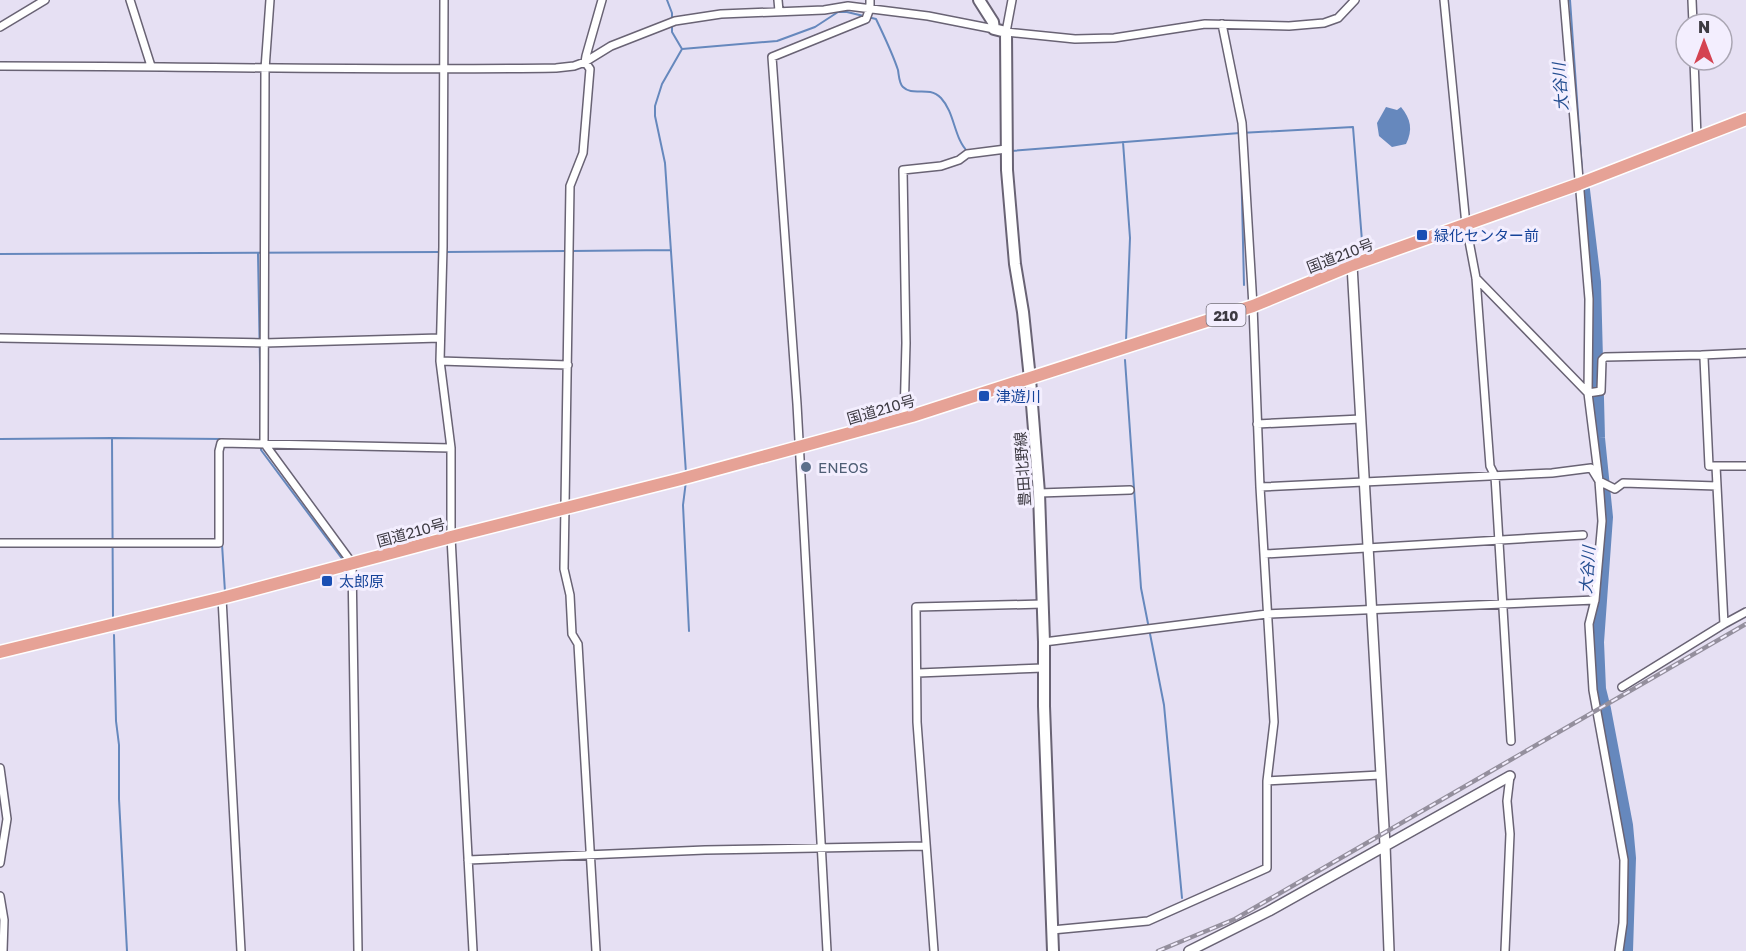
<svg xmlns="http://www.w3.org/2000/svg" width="1746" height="951" viewBox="0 0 1746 951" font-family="'Golos Text','Noto Sans JP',sans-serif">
<rect width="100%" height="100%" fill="#e6e0f3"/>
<path fill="#6688bd" d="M1386,107l11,3 4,-3c10,12 12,23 5,37l-14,3 -13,-11 -2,-13z"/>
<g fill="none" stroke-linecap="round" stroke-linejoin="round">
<path stroke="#6688bd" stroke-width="2" d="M667,0l5,13v19l10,17
M1570,0l12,171
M1123,142l7,96 -4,103
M1011,151l229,-18 113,-6 9,114
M1241,157l3,128
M571,251l100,-1
M445,252l121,-1
M0,254l440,-2
M258,254l3,165
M1125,360l16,228 23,117 18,193
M112,438l111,1v3
M0,439l112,-1 1,178
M261,446v4l82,110
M222,469l1,-18
M686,473l-21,-310 -10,-47v-10l7,-22 20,-35 95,-8 38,-14 23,-15h9l29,7c8,17 16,33 22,51 1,6 1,13 5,17 10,10 25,-2 38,11 14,15 13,41 27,54
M686,481l-3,24 6,126
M222,544l3,48
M114,635l2,86 3,24v54l8,152
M231,710l9,153
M240,869l3,55"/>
<path stroke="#6688bd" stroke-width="12" d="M1584,190l11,92 4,156 8,79 -9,125 2,47 5,20 22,116 3,33 -3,93"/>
<defs>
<path id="minor" d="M130,0l21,66
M270,0l-5,69 -1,374 88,120 6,388
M444,0l-1,247 -3,114 11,87v89l22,414
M778,0l1,11
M1012,0l-6,32 69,7 39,-1 91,-14 84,2 35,-3 14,-5 17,-18
M1444,0l22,225 10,53 14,188 5,10 16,265
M1564,0l25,299 -1,94 11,88 3,40 -7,79 -6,24 4,66 31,170 -1,63 -4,28
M1692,0l1,24
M0,27l45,-27
M1694,60l3,78
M0,66c185,0 371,5 556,2l18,-2 11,-4 26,-16 64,-25 46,-7 103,-4 24,-4 80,10 66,13
M1476,278l112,115
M0,338l264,5 176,-5
M1702,355l44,-2
M440,361l128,4
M1588,393l13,-2 1,-31 3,-3 97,-2 2,3 5,108h37
M904,419l2,-76 -3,-173 38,-4 18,-6 8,-6 39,-5
M1257,424l104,-5
M1716,466l8,158 22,-12
M1260,487l292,-14 39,-5 8,13 16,8 8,-6 94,3
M1039,493l91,-3
M0,543h219v-92l2,-8 230,5
M1264,554l319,-19
M222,598l19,353
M1044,642l223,-28 328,-14
M918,673l125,-5
M1622,687l102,-63
M0,768l7,51 -7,44
M1267,781l113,-6
M468,860l237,-10 220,-4
M0,896l4,24 -1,31
M1052,930l96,-9 119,-53v-87l7,-59 -14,-235 -7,-181 -11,-183 -20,-99
M596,951l-18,-307 -6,-10 -2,-39 -6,-26 6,-383 13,-33 7,-84 -5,-7 1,-6 16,-56
M827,951l-30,-547 -25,-347 94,-38 4,-11v-8
M934,951l-17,-229 -1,-115 127,-3
M1505,951l5,-117 -3,-33 3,-25"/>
<path id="tertiary" d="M1352,265l33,580 4,106
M1189,951l80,-40 241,-135"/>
<path id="secondary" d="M979,0l14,22 1,7 12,3 1,138 8,94 8,48 7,67 9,114 5,149v64l9,245"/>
<path id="trunk" d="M0,652l222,-54 229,-61 230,-58 231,-63 341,-110 99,-41 227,-81 167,-65"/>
</defs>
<use href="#minor" stroke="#696374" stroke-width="10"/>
<use href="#tertiary" stroke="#696374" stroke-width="12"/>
<use href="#secondary" stroke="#696374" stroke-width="14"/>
<use href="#trunk" stroke="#fff" stroke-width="15"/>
<use href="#minor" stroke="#fff" stroke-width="7"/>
<use href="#tertiary" stroke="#fff" stroke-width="9"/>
<use href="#secondary" stroke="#fff" stroke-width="10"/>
<use href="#trunk" stroke="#e6a296" stroke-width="12"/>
<defs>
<path id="rail" d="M1158,951l77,-32 511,-295"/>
</defs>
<use href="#rail" stroke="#948f9d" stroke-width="4.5"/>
<use href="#rail" stroke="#f3eefe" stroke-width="2" stroke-dasharray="7" stroke-linecap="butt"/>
</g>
<g fill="#1a4fb4" stroke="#f3eefe" stroke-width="2">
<rect x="1416" y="229" width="12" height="12" rx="3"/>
<rect x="978" y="390" width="12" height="12" rx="3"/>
<rect x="321" y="575" width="12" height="12" rx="3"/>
</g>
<circle fill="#5c6f8a" stroke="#f3eefe" stroke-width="2" cx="806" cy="467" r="6"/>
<g text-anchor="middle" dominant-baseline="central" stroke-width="6" stroke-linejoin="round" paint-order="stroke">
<rect fill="#f3eefe" stroke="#74707a" stroke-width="1.5" x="1206.5" y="304" width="39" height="22" rx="4.5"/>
<g font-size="14" font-weight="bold" fill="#3d3a42">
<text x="1226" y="315">210</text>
</g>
<g font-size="15" fill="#164399" stroke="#f3eefe" text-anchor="start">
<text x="1434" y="235">緑化センター前</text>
<text x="996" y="396">津遊川</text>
<text x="339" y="581">太郎原</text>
</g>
<g font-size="15" fill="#3d3a42" stroke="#f3eefe">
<text transform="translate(1340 255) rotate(-21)">国道210号</text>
<text transform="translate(881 409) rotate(-16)">国道210号</text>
<text transform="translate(1022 469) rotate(-94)">豊田北野線</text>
<text transform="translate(411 532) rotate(-15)">国道210号</text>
</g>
<g font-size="15" fill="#4e5e75" stroke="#f3eefe" text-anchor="start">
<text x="818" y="467">ENEOS</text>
</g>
<g font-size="16" font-style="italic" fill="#244e91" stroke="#f3eefe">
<text transform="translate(1560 87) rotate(-94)">大谷川</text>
<text transform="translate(1587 570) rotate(-86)">大谷川</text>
</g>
</g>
<g transform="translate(1704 42)"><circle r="28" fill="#f3eefe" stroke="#aaa6b3" stroke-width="1.5"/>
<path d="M0-4.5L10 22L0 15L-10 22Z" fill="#d44351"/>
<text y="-9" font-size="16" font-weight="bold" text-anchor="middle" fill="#3d3a42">N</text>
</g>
</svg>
